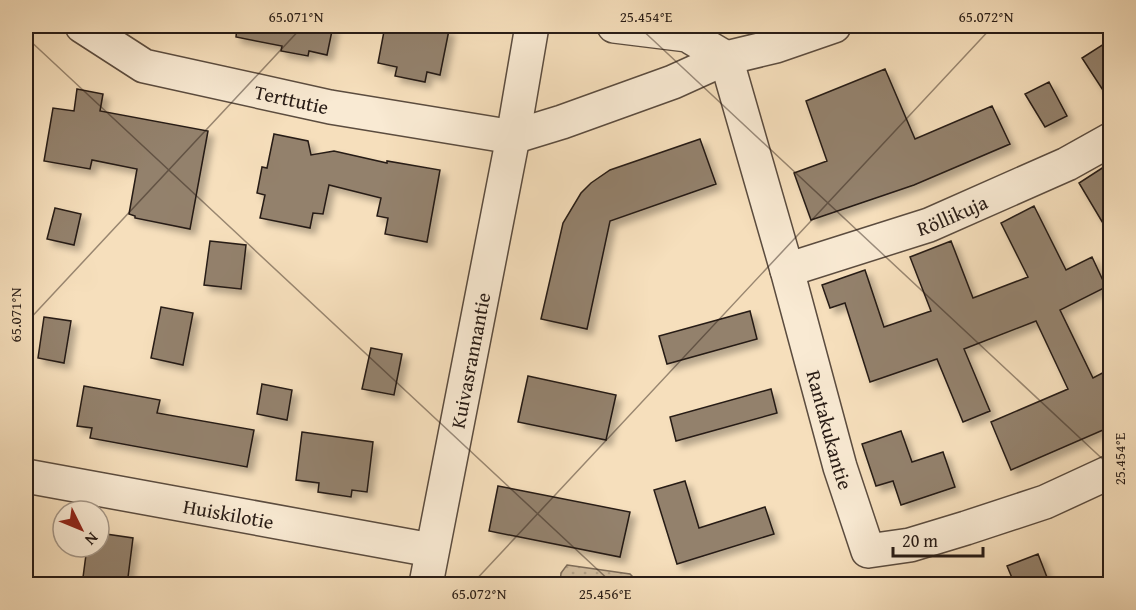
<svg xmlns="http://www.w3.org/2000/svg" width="1136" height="610" viewBox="0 0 1136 610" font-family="'Gentium Book Plus',serif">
<defs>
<pattern id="park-dots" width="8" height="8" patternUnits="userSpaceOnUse" patternTransform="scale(1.5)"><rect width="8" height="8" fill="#d3bea0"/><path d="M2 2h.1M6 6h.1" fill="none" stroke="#b5a389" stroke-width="1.8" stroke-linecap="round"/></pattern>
<filter id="shadow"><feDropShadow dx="5.5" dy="5.5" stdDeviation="3" flood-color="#0004"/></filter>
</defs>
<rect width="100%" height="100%" fill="#f6dfbc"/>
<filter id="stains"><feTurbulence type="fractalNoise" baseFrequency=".00333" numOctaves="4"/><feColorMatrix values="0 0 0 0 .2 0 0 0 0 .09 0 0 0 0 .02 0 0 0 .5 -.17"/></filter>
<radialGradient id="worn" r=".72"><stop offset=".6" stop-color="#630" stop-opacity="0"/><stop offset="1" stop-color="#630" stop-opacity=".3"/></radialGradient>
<path fill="url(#park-dots)" stroke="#7d6c5a" stroke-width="1.5" d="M567,565l63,9 4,4 1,6h-75l1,-11z"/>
<path fill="#93816c" stroke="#271b15" stroke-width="1.5" filter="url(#shadow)" d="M237,26h96l-6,29 -18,-4 -1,5 -27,-5 1,-5 -46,-9z
M385,26h42l22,4 -9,45 -13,-3 -2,10 -30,-6 2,-9 -19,-4z
M1110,40v61l-28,-43z
M885,69l30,70 77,-33 18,38 -96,41 -103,35 -17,-47 33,-12 -21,-60z
M1049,82l18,34 -22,11 -20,-33z
M77,89l26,5 -3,17 108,20 -18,98 -55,-11v-2l-6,-2 8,-45 -45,-9 -2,9 -46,-8 9,-53 21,3z
M274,134l34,7 3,14 23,-4 53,12v-2l53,9 -13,72 -42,-8 3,-16 -11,-2 4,-18 -52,-13 -6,29 -10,-1 -3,15 -50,-10 5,-23 -8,-2 5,-26 5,1z
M700,139l16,45 -106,37 -23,108 -46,-10 22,-96 18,-30 10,-10 19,-13z
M1110,163v72l-31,-52z
M1034,206l32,64 26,-13 14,30 -46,23 33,68 17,-9v58l-99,43 -20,-48 77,-33 -32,-68 -72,28 26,62 -27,11 -26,-63 -67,23 -25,-79 -15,5 -8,-23 43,-15 19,57 47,-16 -21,-54 41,-16 22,57 55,-21 -27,-54z
M55,208l26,6 -7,31 -27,-6z
M210,241l36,4 -5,44 -37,-4z
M161,307l32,6 -10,52 -32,-7z
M750,311l7,28 -90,25 -8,-28z
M44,317l27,4 -7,42 -26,-5z
M371,348l31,6 -8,41 -32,-6z
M528,376l88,19 -10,45 -88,-18z
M262,384l30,6 -5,30 -30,-6z
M84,386l76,14 -3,13 97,17 -7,37 -157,-29 2,-10 -15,-2z
M771,389l6,24 -101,28 -6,-24z
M901,431l11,31 31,-10 12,35 -54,18 -8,-24 -17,5 -14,-42z
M302,432l71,10 -6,50 -15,-2 -1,7 -33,-5 1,-9 -23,-3z
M685,481l14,47 66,-21 9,27 -97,30 -23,-74z
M498,486l132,26 -10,45 -131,-26z
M99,533l34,5 -6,47h-45l5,-38h12z
M1038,554l12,31h-35l-8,-19z"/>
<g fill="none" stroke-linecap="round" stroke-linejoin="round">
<defs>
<g id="minor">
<path id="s1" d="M82,26l62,40 186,41 183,30 49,-15 111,-40 53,-24 50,-12 58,-20"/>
<path d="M614,26l73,9 39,23"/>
<path id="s2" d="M726,58l61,212 53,197 28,84 42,-6 56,-17 79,-26 65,-30"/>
<path id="s3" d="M787,270l142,-45 138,-61 43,-24"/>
<path id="s4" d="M26,476l405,74"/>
<path id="s5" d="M426,584l87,-447 19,-111"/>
</g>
</defs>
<use href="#minor" stroke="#5b4c3f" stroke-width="36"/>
<use href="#minor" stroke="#f9ead3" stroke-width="33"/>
</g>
<path fill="none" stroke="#271b15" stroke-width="1.5" stroke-opacity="0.45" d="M638,26l472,440M26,37l587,547M26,323l277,-297M472,584l521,-558"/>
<g text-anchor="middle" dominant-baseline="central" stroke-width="4.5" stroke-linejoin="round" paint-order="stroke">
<g font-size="20" fill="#271b15" stroke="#f9ead3">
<text stroke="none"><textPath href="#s1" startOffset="225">Terttutie</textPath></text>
<text stroke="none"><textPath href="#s3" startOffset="174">Röllikuja</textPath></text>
<text stroke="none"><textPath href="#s5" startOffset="228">Kuivasrannantie</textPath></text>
<text stroke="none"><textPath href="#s2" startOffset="386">Rantakukantie</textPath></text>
<text stroke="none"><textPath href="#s4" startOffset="206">Huiskilotie</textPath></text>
</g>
</g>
<rect width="1136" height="610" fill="none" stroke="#f6dfbc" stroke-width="66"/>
<g transform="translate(81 529) rotate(133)"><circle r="28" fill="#f9ead3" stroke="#a59787" stroke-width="1.5"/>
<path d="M0-4.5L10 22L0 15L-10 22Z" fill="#8f2418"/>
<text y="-9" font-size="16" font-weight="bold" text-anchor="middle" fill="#271b15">N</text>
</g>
<path d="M893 547v9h90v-9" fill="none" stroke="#271b15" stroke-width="3"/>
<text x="902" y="547" font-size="18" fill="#271b15" stroke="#f9ead3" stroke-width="4.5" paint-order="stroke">20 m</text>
<rect x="33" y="33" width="1070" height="544" fill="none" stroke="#271b15" stroke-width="2"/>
<g font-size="15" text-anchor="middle" fill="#271b15">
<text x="296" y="22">65.071°N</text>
<text x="646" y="22">25.454°E</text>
<text x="986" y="22">65.072°N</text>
<text transform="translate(16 315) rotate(-90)" y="5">65.071°N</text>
<text transform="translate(1120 459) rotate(-90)" y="5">25.454°E</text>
<text x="479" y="599">65.072°N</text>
<text x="605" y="599">25.456°E</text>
</g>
<rect width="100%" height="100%" filter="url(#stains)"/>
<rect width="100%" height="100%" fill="url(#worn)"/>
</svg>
